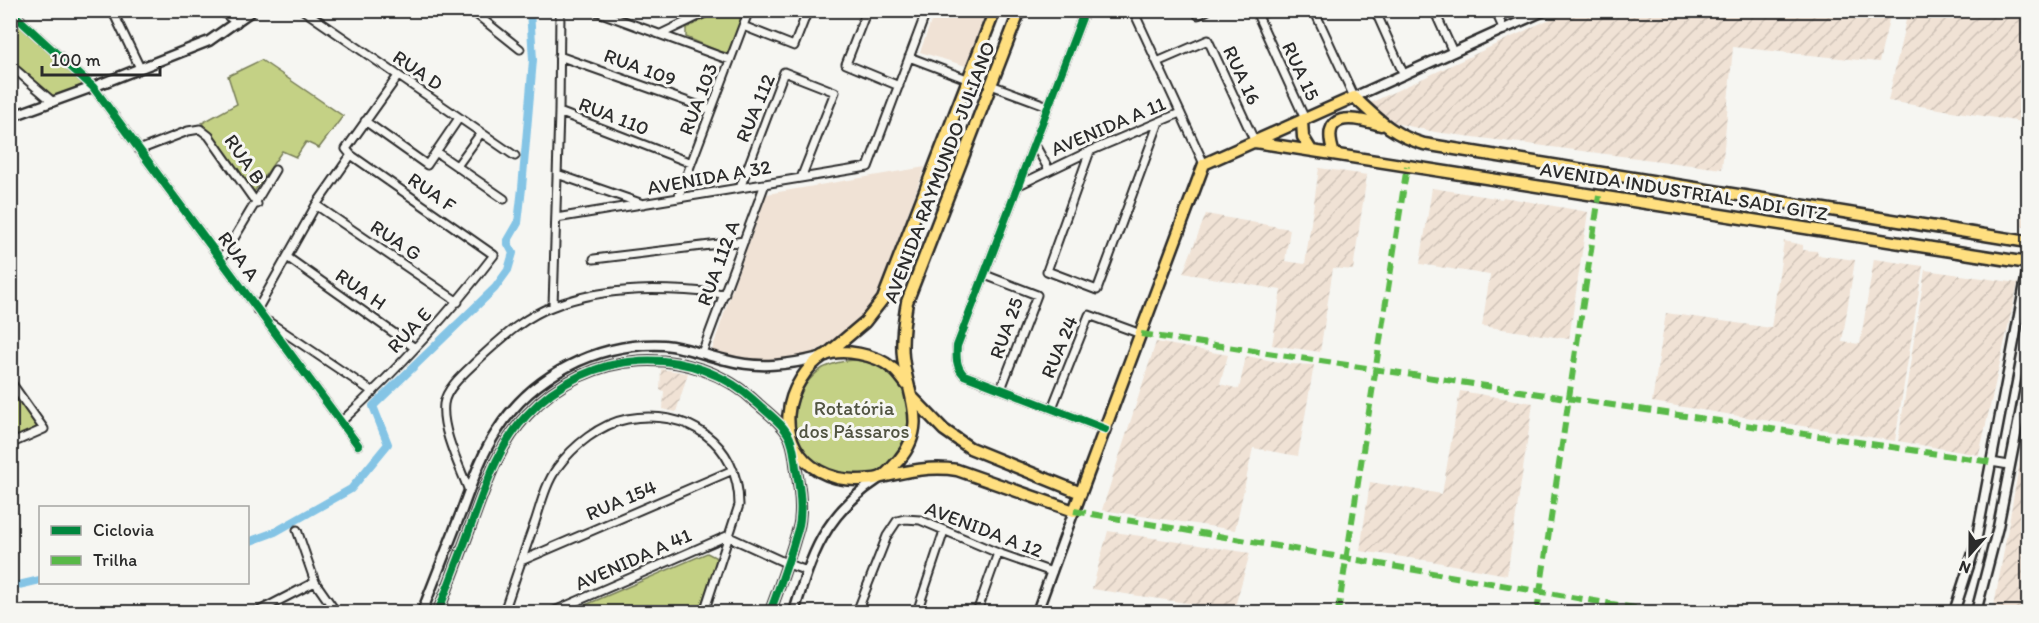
<svg xmlns="http://www.w3.org/2000/svg" width="2039" height="623" viewBox="0 0 2039 623" font-family="Itim,sans-serif">
<defs>
<pattern id="industrial-furrows" width="10" height="10" patternUnits="userSpaceOnUse" patternTransform="scale(1.5)"><rect width="10" height="10" fill="#f0e2d5"/><path d="M-1 1l2-2M0 10L10 0M9 11l2-2" fill="none" stroke="#cec2b7"/></pattern>
</defs>
<rect width="100%" height="100%" fill="#f6f6f2"/>
<filter id="ink" filterUnits="userSpaceOnUse"><feTurbulence type="fractalNoise" baseFrequency=".0167" numOctaves="2"/><feDisplacementMap in="SourceGraphic" scale="12" xChannelSelector="R" yChannelSelector="G"/><feConvolveMatrix kernelMatrix="1 2 1 2 8 2 1 2 1" color-interpolation-filters="sRGB"/></filter>
<g filter="url(#ink)">
<path fill="#f0e2d5" d="M935,11h56l-8,22 -17,33 -46,-14z
M925,167l-44,120 -9,18 -11,16 -18,15 -25,14 -21,9 -42,5 -44,-11 27,-81 29,-78z"/>
<path fill="url(#industrial-furrows)" d="M1747,10l2,4 8,-4 134,1 -12,51 -146,-15 -11,122 -287,-37 -53,-12 -14,-16 199,-93z
M1908,11h120v112l-140,-22z
M1319,168l48,7 -14,95 -20,-2 -13,84 -48,-7 9,-55 -98,-17 23,-59 84,15 -5,32 20,3z
M2028,178v49l-7,-1z
M1432,188l70,11 1,-2 85,15 -19,127 -87,-13 8,-51 -70,-11z
M1784,241l19,4v5l14,1 1,4 37,5 -13,82 18,2 14,-85 49,7 -28,175 -243,-39 14,-89 105,15z
M1925,270l93,13 -39,172 -81,-14z
M1156,342l72,13 -8,29 19,5 7,-33 44,8 24,1 -16,91 -45,-8 -18,82 -133,-20z
M661,369l27,4 -12,39 -13,-3 1,-18 -4,-1z
M1460,391l73,12 -26,172 -76,-14 -71,-10 10,-69 72,12z
M2028,416v196h-35z
M1108,531l142,22 -16,57 -142,-21z"/>
<path fill="#c4d185" stroke="#787e58" stroke-width="1.5" d="M719,11c10,0 17,-2 22,9l-9,26 -5,7 -9,-2 -32,-14v-9z
M20,23l67,60 -35,14 -41,-35v-36z
M261,60l82,56 -24,32 -13,-6 -10,15 -14,-6 -28,41 -52,-69 35,-19 -9,-28z
M854,360c21,2 41,10 51,29 6,11 6,30 8,42 -7,10 -18,32 -26,38 -11,8 -23,8 -35,6 -9,-1 -20,0 -27,-4 -7,-3 -12,-10 -17,-15 -24,-27 -14,-70 15,-88 10,-5 20,-7 31,-8z
M11,389l26,38 -26,13h-1z
M707,553l8,4 2,5 -18,50h-130z"/>
<g fill="none" stroke-linecap="round" stroke-linejoin="round">
<path stroke="#84c4e5" stroke-width="8" d="M248,542l27,-10 76,-43 37,-45 -15,-38 122,-118 13,-18 5,-17 -6,-11 11,-19 4,-35 11,-128 -3,-50
M10,587l30,-7"/>
<defs>
<path id="minor" d="M112,10l28,58
M220,10l17,13
M303,10l212,146
M471,10l49,39
M593,10l137,50
M867,10l-21,54 53,22
M1085,10l-128,336c-1,11 -1,21 7,29l141,54
M1133,10l71,154
M1196,10l2,5 10,-5
M1270,10l-12,6 47,103
M1314,10l40,87
M1375,10l29,65
M1434,10l19,42
M1495,10l9,20
M10,11l83,76 265,358
M10,24l11,-4
M743,26l51,20 14,-36
M661,34l50,-24
M559,56l152,54
M909,57l58,22
M1157,62l51,-22 47,102
M10,65l43,37
M991,85l57,21
M559,112l132,51
M365,121l62,44 32,-47
M1035,145l14,25
M139,150l49,-19 12,-2 9,7 48,68
M1090,151l-43,120 50,19 62,-168
M436,152l68,47
M457,166l24,-33
M557,174l86,30
M1019,185l71,-34 90,-38
M740,188l44,-116 51,20 -34,86
M678,198l71,-188
M316,205l142,97
M556,218l312,-51 59,-157
M287,257l128,91
M594,259l150,-18
M221,260l54,-90
M985,275l52,20 -36,94
M553,306l6,-194 1,-102
M257,310l59,-105 35,-50
M269,322l104,70
M702,353l63,-169
M10,381l34,48 -34,15
M1052,408l37,-93 52,19
M342,421c55,-51 106,-106 152,-166l-143,-100 -5,-6 52,-73
M1991,462l18,3
M469,491c-9,-24 -28,-61 -25,-87 2,-17 24,-34 36,-46 22,-20 45,-42 74,-52 54,-21 114,-18 171,-12
M297,530l18,52 21,30
M521,561l212,-91
M257,612l58,-30
M504,612c10,-30 20,-60 31,-90 6,-18 11,-39 22,-54 16,-22 43,-44 70,-49 59,-11 112,23 112,86l-35,107
M552,612l175,-76 61,28 19,7
M857,612l30,-76 10,-15 8,-2 15,1 78,33 54,19
M917,612l27,-81
M977,612l21,-59"/>
<path id="tertiary" d="M1354,97l192,-87
M10,117l83,-30 116,-46 44,-31
M422,612c13,-34 27,-68 40,-102 10,-27 19,-55 35,-79 35,-56 101,-89 167,-86 21,2 41,10 62,15 33,9 62,5 94,-3
M438,612c11,-28 22,-56 32,-84 15,-40 27,-81 57,-113 61,-67 165,-74 231,-11 11,10 29,23 33,37 3,8 4,18 5,27 3,16 6,33 4,50 0,7 -3,14 -5,21 -7,25 -16,49 -25,73
M794,612c18,-58 30,-97 83,-132
M1037,612l37,-101
M1954,612l21,-65 53,-279
M1976,612l22,-85 30,-154"/>
<path id="primary" d="M1302,121l1,16 8,13
M1255,142l773,121
M1334,154c-15,-44 19,-37 47,-29
M826,355l39,-33 18,-23 112,-289
M907,385c-5,-6 -9,-13 -15,-17 -15,-13 -50,-21 -69,-12 -8,5 -17,15 -22,23 -31,48 -2,101 55,101 7,0 21,0 27,-4 6,-4 11,-11 16,-16 30,-35 8,-65 4,-103 -2,-18 1,-37 4,-55l113,-292
M913,398l31,32 26,18 111,45
M882,477c25,-6 50,-11 75,-7l117,41 130,-347 150,-67c24,22 38,38 70,47l604,98"/>
</defs>
<use href="#minor" stroke="#2b2b2b" stroke-width="11"/>
<use href="#tertiary" stroke="#2b2b2b" stroke-width="13"/>
<use href="#primary" stroke="#2b2b2b" stroke-width="15"/>
<use href="#minor" stroke="#f6f6f2" stroke-width="7"/>
<use href="#tertiary" stroke="#f6f6f2" stroke-width="8"/>
<use href="#primary" stroke="#ffdf80" stroke-width="10"/>
<path stroke="#58b947" stroke-width="6" stroke-dasharray="12 6" stroke-linecap="butt" d="M1141,334l850,128
M1074,511l584,101
M1338,612l69,-446
M1537,612l62,-416"/>
<defs>
<path id="cycleway" d="M1085,10l-128,336c-1,11 -1,21 7,29l141,54
M10,11l83,76 265,358
M438,612c11,-28 22,-56 32,-84 15,-40 27,-81 57,-113 61,-67 165,-74 231,-11 11,10 29,23 33,37 3,8 4,18 5,27 3,16 6,33 4,50 0,7 -3,14 -5,21 -7,25 -16,49 -25,73"/>
</defs>
<use href="#cycleway" stroke="#f6f6f2" stroke-width="11"/>
<use href="#cycleway" stroke="#00873e" stroke-width="8"/>
</g>
</g>
<g text-anchor="middle" dominant-baseline="central" stroke-width="6" stroke-linejoin="round" paint-order="stroke">
<g font-size="20" fill="#2b2b2b" stroke="#f6f6f2">
<text transform="translate(640 67) rotate(20)">RUA 109</text>
<text transform="translate(418 70) rotate(34)">RUA D</text>
<text transform="translate(1301 71) rotate(65)">RUA 15</text>
<text transform="translate(1242 75) rotate(65)">RUA 16</text>
<text transform="translate(698 99) rotate(-69)">RUA 103</text>
<text transform="translate(755 108) rotate(-67)">RUA 112</text>
<text transform="translate(614 116) rotate(21)">RUA 110</text>
<text transform="translate(1108 126) rotate(-23)">AVENIDA A 11</text>
<text transform="translate(245 159) rotate(55)">RUA B</text>
<text transform="translate(939 172) rotate(-69)">AVENIDA RAYMUNDO JULIANO</text>
<text transform="translate(709 177) rotate(-10)">AVENIDA A 32</text>
<text transform="translate(1684 191) rotate(9)">AVENIDA INDUSTRIAL SADI GITZ</text>
<text transform="translate(432 192) rotate(35)">RUA F</text>
<text transform="translate(396 240) rotate(34)">RUA G</text>
<text transform="translate(239 256) rotate(54)">RUA A</text>
<text transform="translate(718 263) rotate(-70)">RUA 112 A</text>
<text transform="translate(361 289) rotate(35)">RUA H</text>
<text transform="translate(1006 328) rotate(-70)">RUA 25</text>
<text transform="translate(409 330) rotate(-47)">RUA E</text>
<text transform="translate(1059 347) rotate(-67)">RUA 24</text>
<text transform="translate(621 500) rotate(-23)">RUA 154</text>
<text transform="translate(984 529) rotate(21)">AVENIDA A 12</text>
<text transform="translate(633 559) rotate(-24)">AVENIDA A 41</text>
</g>
<g font-size="20" fill="#515442" stroke="#f6f6f2">
<text x="854" y="408">Rotatória<tspan x="854" dy="23">dos Pássaros</tspan></text>
</g>
</g>
<rect width="2039" height="623" fill="none" stroke="#f6f6f2" stroke-width="36"/>
<rect x="18" y="18" width="2003" height="587" fill="none" stroke="#2b2b2b" stroke-width="2" filter="url(#ink)"/>
<rect x="39" y="506" width="210" height="78" fill="#f6f6f2" stroke="#a5a5a2" stroke-width="1.5"/>
<rect x="51" y="526" width="30" height="9" fill="#00873e" stroke="#a5a5a2" stroke-width="1.5"/>
<text x="93" y="536" font-size="18" fill="#2b2b2b">Ciclovia</text>
<rect x="51" y="556" width="30" height="9" fill="#58b947" stroke="#a5a5a2" stroke-width="1.5"/>
<text x="93" y="566" font-size="18" fill="#2b2b2b">Trilha</text>
<g transform="translate(1970 554) rotate(201)" stroke="#f6f6f2" stroke-width="4.5" paint-order="stroke">
<path d="M0-4.5L10 22L0 15L-10 22Z" fill="#2b2b2b"/>
<text y="-9" font-size="16" font-weight="bold" text-anchor="middle" fill="#2b2b2b">N</text>
</g>
<path d="M42 66v9h118v-9" fill="none" stroke="#2b2b2b" stroke-width="3"/>
<text x="51" y="66" font-size="18" fill="#2b2b2b" stroke="#f6f6f2" stroke-width="4.5" paint-order="stroke">100 m</text>
</svg>
